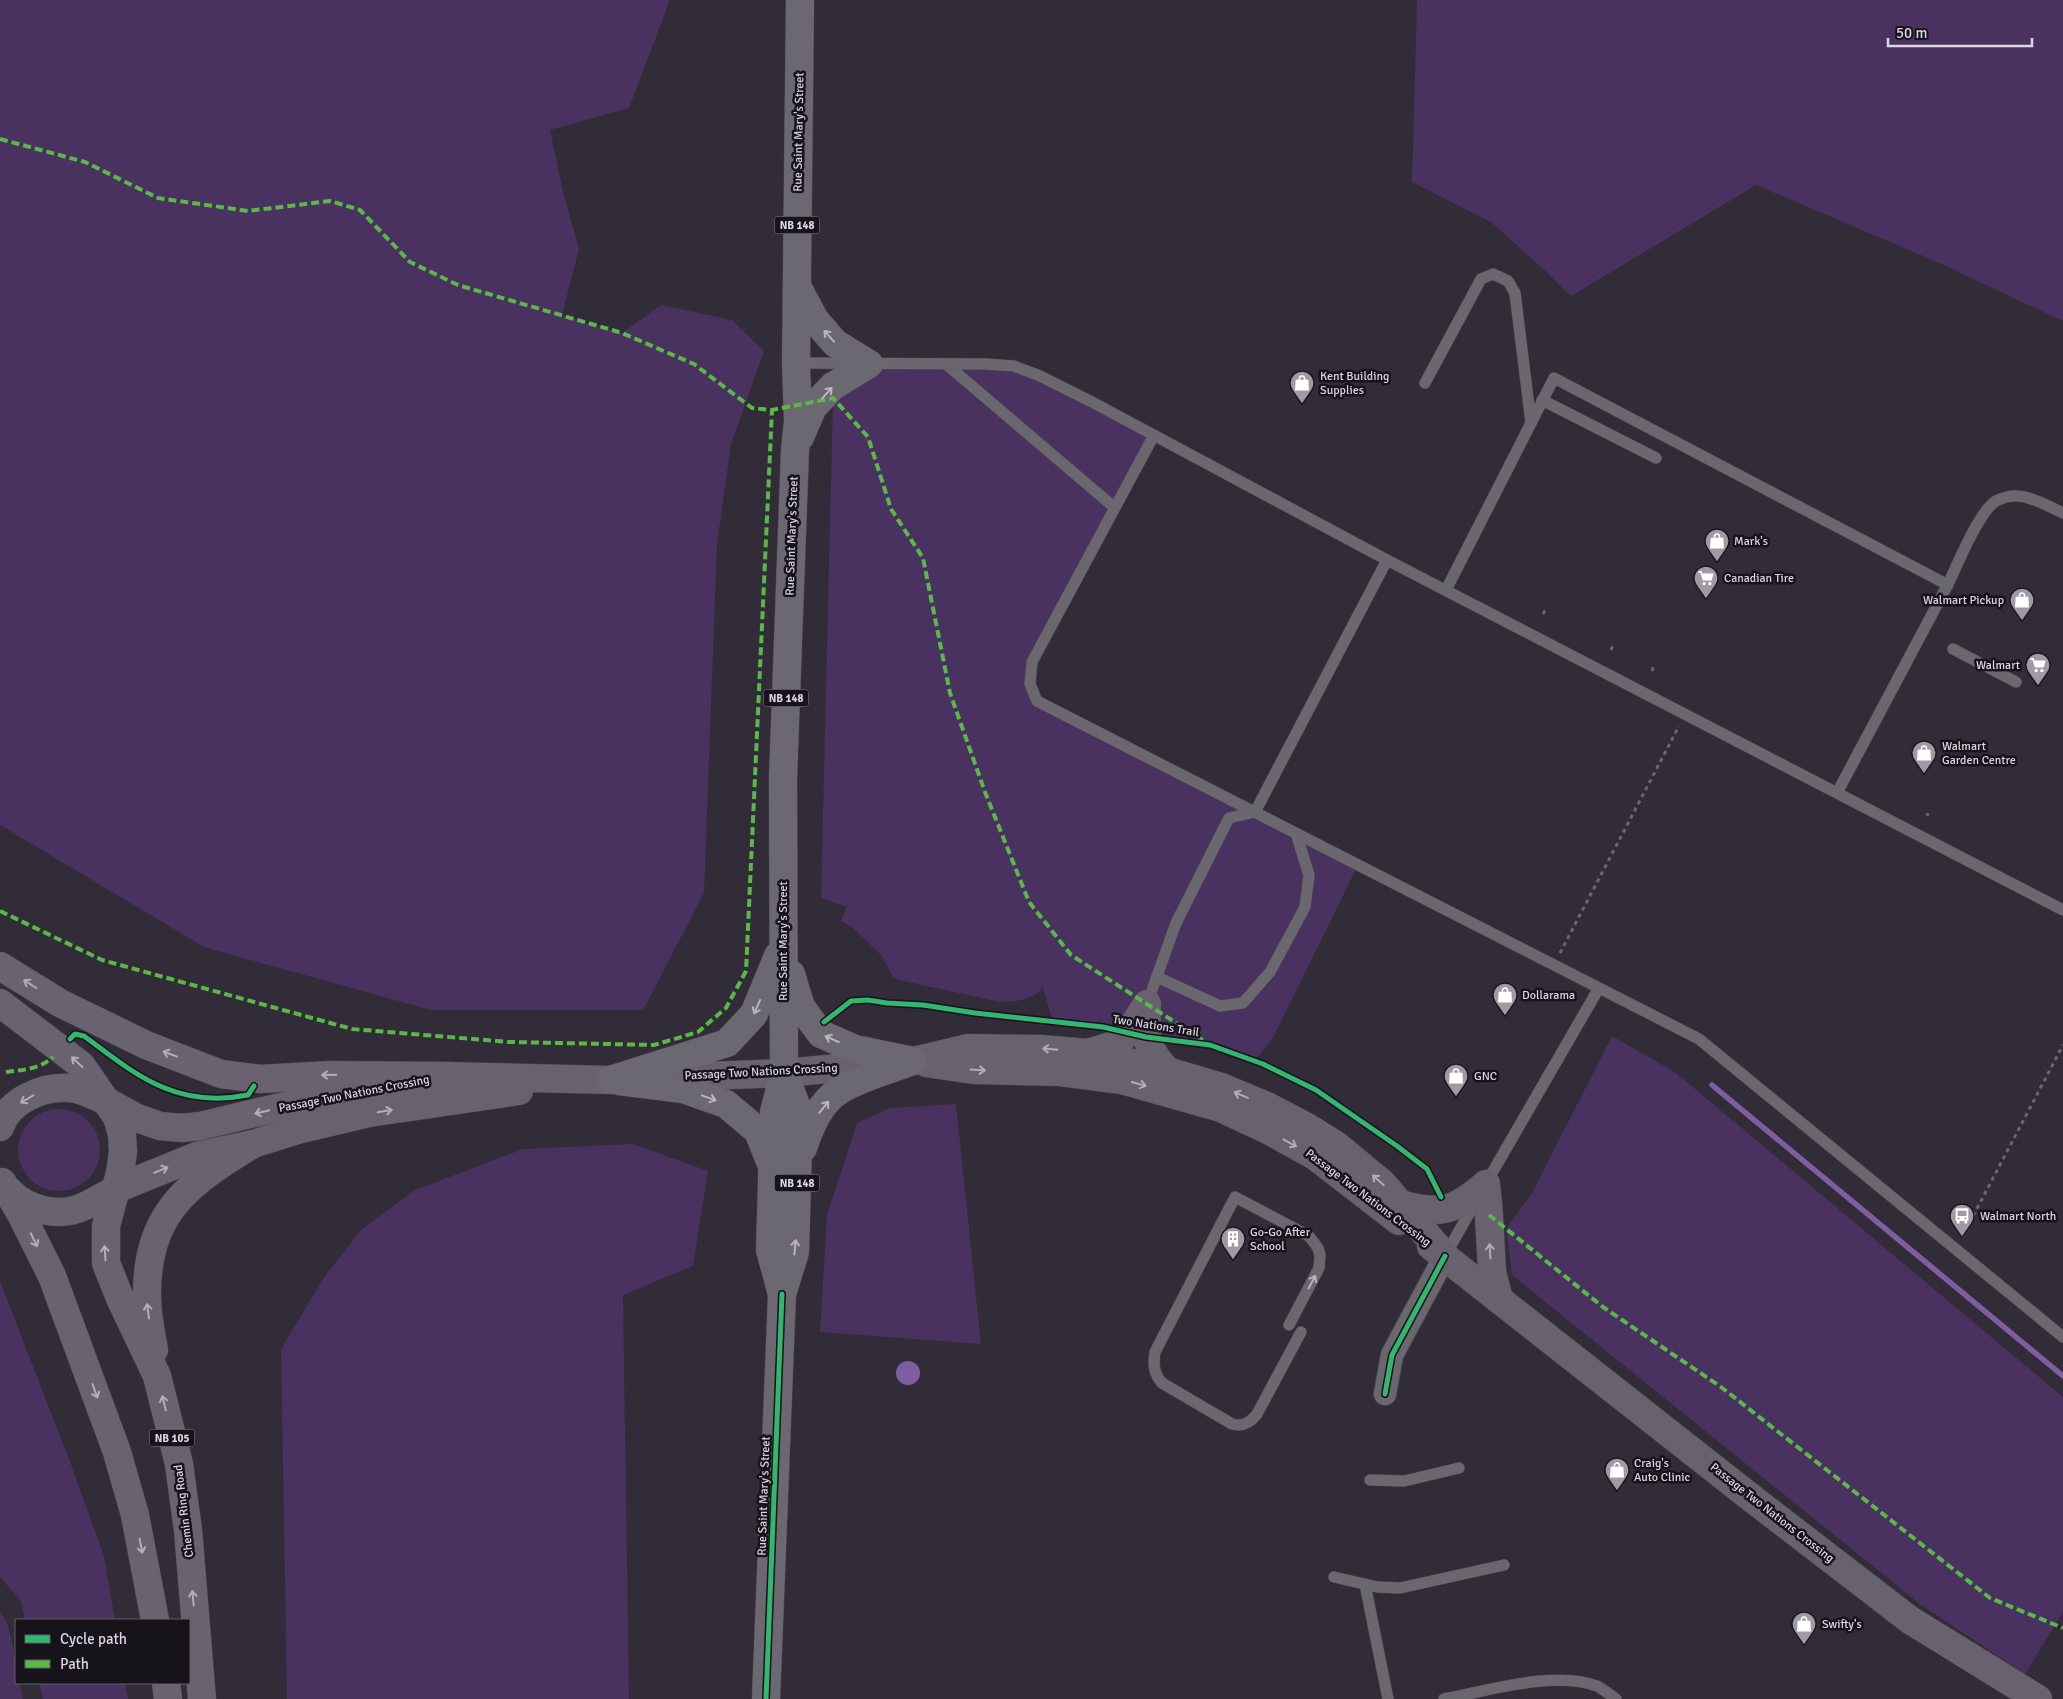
<svg xmlns="http://www.w3.org/2000/svg" width="2063" height="1699" viewBox="0 0 2063 1699" font-family="Signika,sans-serif">
<rect width="100%" height="100%" fill="#312c37"/>
<path fill="#49325f" d="M0,0h670l-41,108 -79,22 13,62 16,57 -17,66 60,18 39,-28 71,15 32,31 -33,93 -14,100 -13,349 -61,117h-212l-227,-63 -204,-122z
M1417,0h646v321l-128,-60 -179,-76 -185,111 -30,-29 -50,-45 -79,-40z
M869,364l145,2 140,69 -122,227 5,39 321,164 -84,171 -19,25 -45,-16 -64,-8 -43,-10 -50,-5 -11,-37 -1,5c-10,10 -27,12 -41,12l-101,-22 -7,-4 -10,-20 -30,-29 -11,-6 6,-14 -26,-9 12,-500z
M1612,1036l64,37 387,324v215l-38,62 -104,-69 -409,-330 -6,-46 26,-36z
M956,1104l25,240 -161,-12 7,-117 30,-92 33,-15z
M18 1150a41 41 0 1 1 82 0a41 41 0 1 1-82 0Z
M633,1144l75,27 -15,95 -70,29 6,404h-342l-6,-350 44,-73 36,-46 54,-40 108,-41z
M0,1281l70,181 34,94 11,64h-90l-4,-19 -21,-24z
M0,1612c13,15 16,51 16,71h4l3,16h-23z
M39,1683h86l3,16h-85z"/>
<path fill="#7f5da1" d="M896 1373a12 12 0 1 1 24 0a12 12 0 1 1-24 0Z"/>
<g fill="none" stroke-linecap="round" stroke-linejoin="round">
<path stroke="#7f5da1" stroke-width="5.5" d="M1712,1085l351,291"/>
<defs>
<path id="lane" d="M796,363l189,1 29,2 26,10 52,26 295,158 676,350
M946,364l169,144
M1425,383l56,-104 12,-5 15,7 7,12 16,130
M1542,400l114,58
M1154,435l-122,227 -2,22 7,17 662,338 364,298
M1446,590l108,-212 394,207
M1953,649l63,33
M1837,793c37,-69 74,-138 110,-207 10,-20 32,-75 49,-85 24,-13 45,2 67,12
M1157,977l63,29 23,-3 27,-31 35,-65 4,-32 -13,-42
M1147,1004l29,-81 53,-105 26,-6 132,-252
M1485,1185l114,-197
M1445,1256l31,-55
M1289,1325l30,-57 1,-13 -2,-7 -9,-12 -74,-39 -80,155c-2,13 -1,22 7,31l70,41c11,3 18,-1 25,-10l44,-82
M1370,1480l34,1 55,-13
M1334,1577l43,10 23,1 104,-23
M1365,1584l23,115
M1444,1699c44,-8 110,-29 153,-13 6,3 13,9 19,13"/>
<path id="street" d="M1385,1394l7,-39 53,-99"/>
<path id="secondary" d="M1147,1004c-1,34 -3,41 20,67
M1088,1053l26,-8 15,-13 18,-28
M926,1063l47,7 87,2 62,8 99,28 47,22 47,26 84,65
M106,1101l31,17 23,8 22,2 18,-2 97,-23 51,-10 99,-17 163,4 174,-7 129,-12 55,-13 73,1 47,4 79,18 54,16 46,19 40,21 29,18 46,38 63,73
M1486,1184l3,31 3,57 7,27
M116,1189l81,-33 56,-12 48,-15 68,-16 150,-22
M1400,1204c40,11 54,8 86,-20
M1431,1246l323,254 156,120 128,79"/>
<path id="primary" d="M798,288l17,32 20,23 34,21 -36,22 -20,21 -13,30
M791,974l10,33 20,27 34,15 58,12
M610,1080l117,-37 27,-29 24,-58
M619,1081l64,8 43,15 32,27 12,30
M803,1148c7,-21 17,-46 37,-58 22,-13 49,-20 73,-29
M782,1294l-12,-44 4,-138 10,-39 -1,-294 12,-329 3,-29 -2,-58 4,-363
M766,1699l16,-405 13,-42 4,-139 -15,-40"/>
<path id="highway" d="M0,966l60,37 86,42 75,29 39,5 69,-4 118,1
M0,1003l81,62 36,52 5,17 1,18 -3,21 -14,53v37l14,35 37,78 22,88 9,66 14,169
M0,1127c9,-27 43,-41 70,-39 12,1 25,8 36,13
M2,1182l19,32 31,62 65,176 18,63 20,105
M9,1191c19,20 51,27 76,15 11,-5 21,-11 31,-17
M154,1350c-3,-17 -7,-36 -7,-53 -1,-84 40,-113 106,-153
M166,1683l2,16"/>
</defs>
<use href="#lane" stroke="#4c4851" stroke-width="12"/>
<use href="#street" stroke="#4c4851" stroke-width="24"/>
<use href="#secondary" stroke="#4c4851" stroke-width="29"/>
<use href="#primary" stroke="#4c4851" stroke-width="29"/>
<use href="#highway" stroke="#4c4851" stroke-width="29"/>
<path stroke="#6a676e" stroke-width="3" stroke-dasharray="4 4" stroke-linecap="butt" d="M1543,614l3,-5
M1611,650l3,-6
M1652,671l2,-6
M1927,816l1,-3
M1560,953l119,-227
M1962,1237l101,-192"/>
<use href="#lane" stroke="#6b676f" stroke-width="11"/>
<use href="#street" stroke="#6b676f" stroke-width="22"/>
<use href="#secondary" stroke="#67626d" stroke-width="28"/>
<use href="#primary" stroke="#6c6872" stroke-width="28"/>
<use href="#highway" stroke="#696371" stroke-width="28"/>
<path stroke="#58b947" stroke-width="4" stroke-dasharray="8 4" stroke-linecap="butt" d="M0,139l85,23 73,36 90,13 82,-10 30,9 50,52 48,23 164,48 72,31 58,44 20,2 61,-12 35,39 23,72 32,49 27,135 35,99 44,110 42,53 133,86
M0,911l102,49 250,69 157,13 145,3 44,-13 28,-24 20,-37 26,-561
M6,1072c17,-2 34,-3 47,-15
M1489,1215l114,92 118,80 269,211 73,30"/>
<defs>
<path id="cycleway" d="M824,1022l27,-21 17,-1 19,3 36,2 52,8 128,14 43,10 64,8 53,19 53,26 81,56 30,23 14,28
M70,1039l5,-5 9,2c53,40 93,73 164,59l6,-9
M1385,1394l7,-39 53,-99
M766,1699l16,-405"/>
</defs>
<use href="#cycleway" stroke="#17131b" stroke-width="8"/>
<use href="#cycleway" stroke="#33b770" stroke-width="5"/>
</g>
<defs><path id="oneway-shaft" d="M-6 0H5M1.5-3L5.5 0L1.5 3" fill="none" stroke-width="1.6" stroke-linecap="round" stroke-linejoin="round" transform="scale(1.25)"/></defs>
<g stroke="#bab5c0">
<use href="#oneway-shaft" transform="translate(829 336) rotate(-132)"/>
<use href="#oneway-shaft" transform="translate(827 393) rotate(-48)"/>
<use href="#oneway-shaft" transform="translate(757 1007) rotate(114)"/>
<use href="#oneway-shaft" transform="translate(832 1039) rotate(-156)"/>
<use href="#oneway-shaft" transform="translate(709 1098) rotate(20)"/>
<use href="#oneway-shaft" transform="translate(824 1107) rotate(-51)"/>
<use href="#oneway-shaft" transform="translate(795 1247) rotate(-85)"/>
</g>
<g stroke="#b3aeba">
<use href="#oneway-shaft" transform="translate(30 984) rotate(-148)"/>
<use href="#oneway-shaft" transform="translate(170 1054) rotate(-159)"/>
<use href="#oneway-shaft" transform="translate(77 1062) rotate(-137)"/>
<use href="#oneway-shaft" transform="translate(329 1075) rotate(179)"/>
<use href="#oneway-shaft" transform="translate(27 1099) rotate(150)"/>
<use href="#oneway-shaft" transform="translate(34 1240) rotate(64)"/>
<use href="#oneway-shaft" transform="translate(105 1253) rotate(-94)"/>
<use href="#oneway-shaft" transform="translate(148 1311) rotate(-98)"/>
<use href="#oneway-shaft" transform="translate(95 1391) rotate(70)"/>
<use href="#oneway-shaft" transform="translate(164 1403) rotate(-104)"/>
<use href="#oneway-shaft" transform="translate(141 1546) rotate(79)"/>
<use href="#oneway-shaft" transform="translate(193 1598) rotate(-95)"/>
</g>
<g stroke="#b2adb9">
<use href="#oneway-shaft" transform="translate(1050 1049) rotate(-175)"/>
<use href="#oneway-shaft" transform="translate(978 1070) rotate(3)"/>
<use href="#oneway-shaft" transform="translate(1139 1084) rotate(15)"/>
<use href="#oneway-shaft" transform="translate(1241 1095) rotate(-157)"/>
<use href="#oneway-shaft" transform="translate(385 1111) rotate(-9)"/>
<use href="#oneway-shaft" transform="translate(262 1112) rotate(166)"/>
<use href="#oneway-shaft" transform="translate(1290 1143) rotate(29)"/>
<use href="#oneway-shaft" transform="translate(161 1170) rotate(-22)"/>
<use href="#oneway-shaft" transform="translate(1378 1180) rotate(-138)"/>
<use href="#oneway-shaft" transform="translate(1490 1251) rotate(-93)"/>
</g>
<use stroke="#b9b5c0" href="#oneway-shaft" transform="translate(1312 1282) rotate(-62)"/>
<defs>
<symbol id="shop-pin" viewBox="-11 -11 22 30"><path d="M0 17L-7.5 6A9.5 9.5 0 1 1 7.5 6Z" fill="#a09aa6" stroke="#17131b"/><path d="M-5-2.5h2.3a2.7 3.5 0 0 1 5.4 0H5L5.5 6h-11ZM-1.5-2.5h3a1.5 2.3 0 0 0-3 0Z" fill="#fff"/></symbol>
<symbol id="supermarket-pin" viewBox="-11 -11 22 30"><path d="M0 17L-7.5 6A9.5 9.5 0 1 1 7.5 6Z" fill="#a09aa6" stroke="#17131b"/><path d="M-6-5.5h2.5l.6 2H6L4.5 2H-2.5L-4.4-4H-6ZM-1.5 3.2a1.3 1.3 0 1 0 .1 0ZM3 3.2a1.3 1.3 0 1 0 .1 0Z" fill="#fff"/></symbol>
<symbol id="bus-pin" viewBox="-11 -11 22 30"><path d="M0 17L-7.5 6A9.5 9.5 0 1 1 7.5 6Z" fill="#a09aa6" stroke="#17131b"/><path d="M-5-6H5V4H4V6H2V4H-2V6H-4V4H-5ZM-3.5-4V0h7V-4ZM-3.5 1.2v1.5H-2V1.2ZM2 1.2v1.5H3.5V1.2Z" fill="#fff"/></symbol>
<symbol id="building-pin" viewBox="-11 -11 22 30"><path d="M0 17L-7.5 6A9.5 9.5 0 1 1 7.5 6Z" fill="#a09aa6" stroke="#17131b"/><path d="M-4-6H4V6H1V3H-1V6H-4ZM-2.5-4.3h1.7v1.8h-1.7ZM.8-4.3h1.7v1.8H.8ZM-2.5-1h1.7V.8h-1.7ZM.8-1h1.7V.8H.8Z" fill="#fff"/></symbol>
</defs>
<g fill-rule="evenodd">
<use href="#shop-pin" x="1288" y="369" width="28" height="38"/>
<use href="#shop-pin" x="1703" y="527" width="28" height="38"/>
<use href="#supermarket-pin" x="1692" y="564" width="28" height="38"/>
<use href="#shop-pin" x="2008" y="586" width="28" height="38"/>
<use href="#supermarket-pin" x="2024" y="651" width="28" height="38"/>
<use href="#shop-pin" x="1910" y="739" width="28" height="38"/>
<use href="#shop-pin" x="1491" y="981" width="28" height="38"/>
<use href="#shop-pin" x="1442" y="1062" width="28" height="38"/>
<use href="#bus-pin" x="1948" y="1202" width="28" height="38"/>
<use href="#building-pin" x="1219" y="1225" width="28" height="38"/>
<use href="#shop-pin" x="1603" y="1456" width="28" height="38"/>
<use href="#shop-pin" x="1790" y="1610" width="28" height="38"/>
</g>
<g text-anchor="middle" dominant-baseline="central" stroke-width="5" stroke-linejoin="round" paint-order="stroke">
<g fill="#17131b" stroke="#a09ca6" stroke-width="1">
<rect x="774.5" y="216.5" width="45" height="17" rx="4"/>
<rect x="763.5" y="689.5" width="45" height="17" rx="4"/>
<rect x="774.5" y="1174.5" width="45" height="17" rx="4"/>
<rect x="149.5" y="1429.5" width="45" height="17" rx="4"/>
</g>
<g font-size="11" font-weight="bold" fill="#dbd6e2">
<text x="797" y="225">NB 148</text>
<text x="786" y="698">NB 148</text>
<text x="797" y="1183">NB 148</text>
<text x="172" y="1438">NB 105</text>
</g>
<g font-size="12" fill="#dbd6e2" stroke="#17131b">
<text transform="translate(799 132) rotate(-89)">Rue Saint Mary's Street</text>
<text transform="translate(792 536) rotate(-88)">Rue Saint Mary's Street</text>
<text transform="translate(783 941) rotate(-90)">Rue Saint Mary's Street</text>
<text transform="translate(1156 1026) rotate(9)">Two Nations Trail</text>
<text transform="translate(761 1072) rotate(-3)">Passage Two Nations Crossing</text>
<text transform="translate(354 1094) rotate(-11)">Passage Two Nations Crossing</text>
<text transform="translate(1368 1198) rotate(37)">Passage Two Nations Crossing</text>
<text transform="translate(764 1496) rotate(-88)">Rue Saint Mary's Street</text>
<text transform="translate(184 1511) rotate(-97)">Chemin Ring Road</text>
<text transform="translate(1772 1513) rotate(38)">Passage Two Nations Crossing</text>
</g>
<g font-size="12" fill="#dbd6e2" stroke="#17131b" text-anchor="start">
<text x="1320" y="376">Kent Building<tspan x="1320" dy="14">Supplies</tspan></text>
<text x="1734" y="541">Mark's</text>
<text x="1724" y="578">Canadian Tire</text>
<text x="2004" y="600" text-anchor="end">Walmart Pickup</text>
<text x="2020" y="665" text-anchor="end">Walmart</text>
<text x="1942" y="746">Walmart<tspan x="1942" dy="14">Garden Centre</tspan></text>
<text x="1522" y="995">Dollarama</text>
<text x="1474" y="1076">GNC</text>
<text x="1980" y="1216">Walmart North</text>
<text x="1250" y="1232">Go-Go After<tspan x="1250" dy="14">School</tspan></text>
<text x="1634" y="1463">Craig's<tspan x="1634" dy="14">Auto Clinic</tspan></text>
<text x="1822" y="1624">Swifty's</text>
</g>
</g>
<rect x="15" y="1619" width="175" height="65" fill="#17131b" stroke="#65616b"/>
<rect x="25" y="1635" width="25" height="8" fill="#33b770" stroke="#65616b"/>
<text x="60" y="1644" font-size="15" fill="#dbd6e2">Cycle path</text>
<rect x="25" y="1660" width="25" height="8" fill="#58b947" stroke="#65616b"/>
<text x="60" y="1669" font-size="15" fill="#dbd6e2">Path</text>
<path d="M1888 38v8h144v-8" fill="none" stroke="#dbd6e2" stroke-width="2.5"/>
<text x="1896" y="38" font-size="15" fill="#dbd6e2" stroke="#17131b" stroke-width="4" paint-order="stroke">50 m</text>
</svg>
